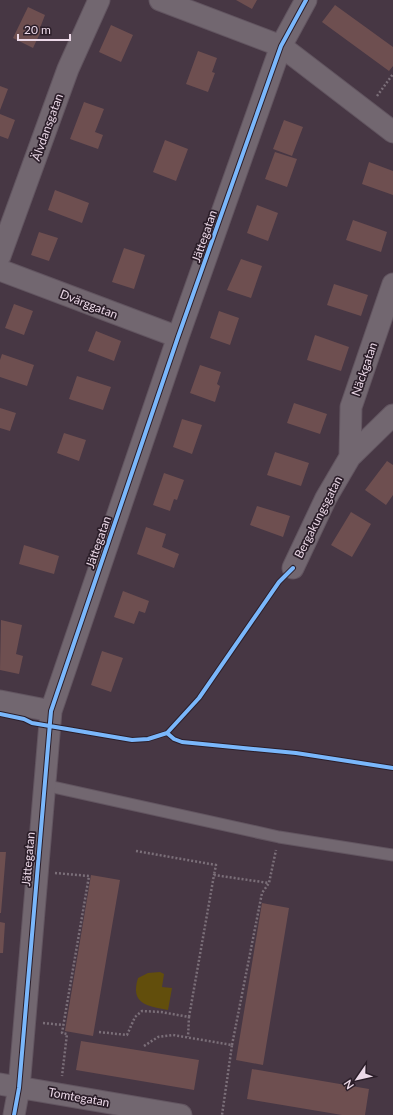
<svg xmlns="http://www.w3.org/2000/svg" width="393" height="1115" viewBox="0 0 393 1115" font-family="Lato,sans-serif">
<rect width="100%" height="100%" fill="#473744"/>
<path fill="#624e0c" d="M160,972l4,2 -2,13 10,1 -4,22c-21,-4 -38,-6 -30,-32l10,-5z"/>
<path fill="#6e4f50" d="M236,0h21l-5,9z
M335,5l58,42v19l-4,5 -67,-49z
M28,7l17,8 -5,13 2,1 -9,19 -20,-10z
M111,25l22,10 -12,27 -22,-10z
M198,51l19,7 -5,14 3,1 -7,19 -22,-8z
M0,86l8,3 -8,21z
M84,102l20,7 -9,23 8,3 -5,14 -28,-10z
M0,114l15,6 -7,19 -8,-3z
M284,120l19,7 -11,29 -19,-7z
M165,140l23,9 -12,32 -23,-9z
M275,152l22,7 -10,28 -22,-8z
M369,162l24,9v24l-31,-11z
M55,190l34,13 -7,20 -34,-13z
M257,205l21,8 -10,28 -21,-8z
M353,220l34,12 -6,20 -35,-12z
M39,232l19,6 -9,23 -18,-6z
M124,248l21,7 -11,34 -22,-7z
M241,259l21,7 -11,32 -24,-8z
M334,284l34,11 -7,21 -34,-11z
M14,304l19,7 -9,24 -19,-7z
M219,311l20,7 -9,27 -20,-7z
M96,331l25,10 -7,20 -26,-10z
M315,335l34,12 -8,24 -34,-11z
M2,354l32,11 -7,21 -27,-9v-17z
M200,365l21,7 -4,12 3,2 -5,16 -25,-9z
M77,376l34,11 -8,23 -34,-11z
M294,403l33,11 -7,20 -33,-11z
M0,408l16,5 -6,18 -10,-3z
M182,419l20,6 -10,29 -19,-7z
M64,433l22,7 -7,21 -22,-8z
M275,452l34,11 -8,23 -34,-11z
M387,461l6,4v30l-7,10 -21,-15z
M164,473l20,7 -7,20 -3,-1 -4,12 -17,-6z
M257,506l33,10 -7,21 -33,-12z
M351,512l20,12 -19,33 -21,-12z
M146,527l20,7 -4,13 17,7 -5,14 -37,-14z
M24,545l35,11 -5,18 -35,-10z
M123,591l26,10 -4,12 -6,-2 -5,13 -20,-7z
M1,620l21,5 -6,29 7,2 -4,18 -19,-4z
M102,651l21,7 -12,34 -20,-7z
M0,852h6l-5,61h-1z
M91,875l29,5 -27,156 -28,-5z
M262,903l27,5 -26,157 -27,-5z
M0,922l5,1 -2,30h-3z
M81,1041l118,19 -5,30 -118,-20z
M252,1069l117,20 -4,26h-23l-95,-16z"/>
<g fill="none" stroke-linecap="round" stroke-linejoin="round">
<defs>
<path id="service" d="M44,785l235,52 114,18"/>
<path id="minor" d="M160,0l121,46 112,86
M0,256l68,-187 31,-69
M0,270l178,67
M350,457l1,-50 42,-123
M293,568l33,-70 24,-41 43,-42
M0,701l51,10
M0,1084l181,31
M14,1115l5,-27 32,-377 127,-374 103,-291 25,-46"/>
</defs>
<use href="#service" stroke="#625560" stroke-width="13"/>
<use href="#minor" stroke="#625560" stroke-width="23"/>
<path stroke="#7b6f79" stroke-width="2.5" stroke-dasharray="2 2" stroke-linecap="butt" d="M377,96l16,-22
M136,851l80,14 -2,10
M55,873l34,3 -27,157 5,1 -5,42
M189,1017l25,-142 55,8
M43,1023l20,2
M99,1032l28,3 8,-18 7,-6 19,1 28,5 -1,20
M232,1045l30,-152 7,-10 7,-33
M144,1046l14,-9 15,-2 59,10 -10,70"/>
<use href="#service" stroke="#726770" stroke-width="11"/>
<use href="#minor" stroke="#726770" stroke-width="21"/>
<defs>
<path id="cycleway" d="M0,714l24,5 8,4 100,17 16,-1 19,-6 7,6 8,3 114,11 97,15
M167,733l32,-35 80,-116 14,-14
M14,1115l5,-27 32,-377 127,-374 103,-291 25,-46"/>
</defs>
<use href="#cycleway" stroke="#2b1e29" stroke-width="6"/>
<use href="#cycleway" stroke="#7ab7fb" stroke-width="4"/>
</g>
<g text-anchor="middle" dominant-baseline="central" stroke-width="3.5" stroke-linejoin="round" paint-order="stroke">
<g font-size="12" fill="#ecd9e8" stroke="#2b1e29">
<text transform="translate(47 127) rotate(-70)">Älvdansgatan</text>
<text transform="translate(204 236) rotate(-71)">Jättegatan</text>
<text transform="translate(89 304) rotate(21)">Dvärggatan</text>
<text transform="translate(364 369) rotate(-71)">Näckgatan</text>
<text transform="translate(318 517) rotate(-63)">Bergakungsgatan</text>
<text transform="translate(98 542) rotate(-71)">Jättegatan</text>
<text transform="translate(28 859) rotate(-85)">Jättegatan</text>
<text transform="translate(79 1097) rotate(10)">Tomtegatan</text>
</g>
</g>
<g transform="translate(357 1079) rotate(236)" stroke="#2b1e29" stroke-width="3" paint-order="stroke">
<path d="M0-3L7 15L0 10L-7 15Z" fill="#ecd9e8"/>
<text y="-6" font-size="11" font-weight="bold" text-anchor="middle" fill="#ecd9e8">N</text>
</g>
<path d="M18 34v6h52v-6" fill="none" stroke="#ecd9e8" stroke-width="2"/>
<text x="24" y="34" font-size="12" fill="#ecd9e8" stroke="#2b1e29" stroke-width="3" paint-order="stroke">20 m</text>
</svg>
